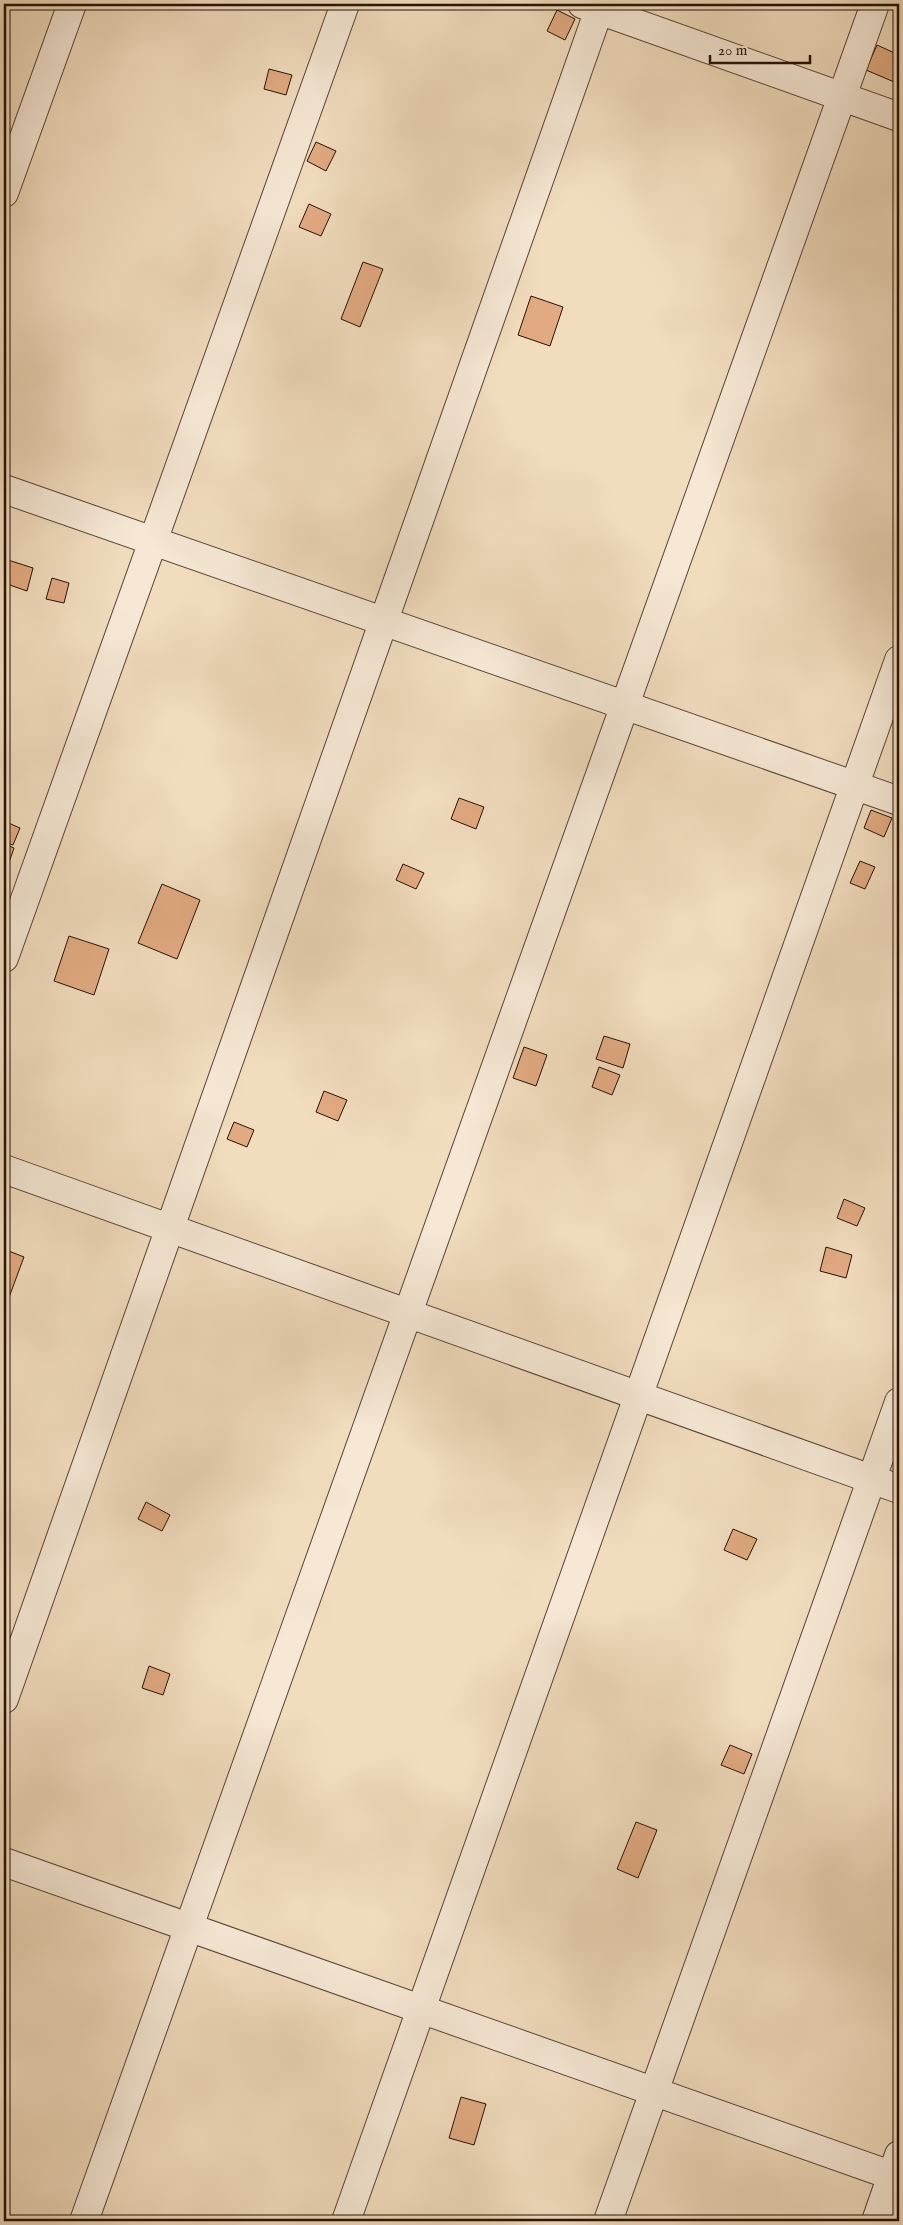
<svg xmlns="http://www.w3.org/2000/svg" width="903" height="2225" viewBox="0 0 903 2225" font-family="'IM FELL English',serif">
<rect width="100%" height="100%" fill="#f1dcbe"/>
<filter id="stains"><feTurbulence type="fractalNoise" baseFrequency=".004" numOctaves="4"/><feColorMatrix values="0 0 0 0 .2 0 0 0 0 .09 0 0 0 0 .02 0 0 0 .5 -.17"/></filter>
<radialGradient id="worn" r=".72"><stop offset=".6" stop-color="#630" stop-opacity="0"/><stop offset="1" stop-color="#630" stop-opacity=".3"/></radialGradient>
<path fill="#e2aa82" stroke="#251205" d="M557,10l18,9 -10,21 -18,-9z
M877,45l22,10v29l-33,-14z
M269,69l23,6 -6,20 -22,-6z
M316,142l20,9 -10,20 -19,-10z
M309,204l22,10 -10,22 -22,-9z
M363,262l20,7 -23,58 -19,-8z
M531,296l32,11 -13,39 -32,-11z
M8,560l25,8 -6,23 -23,-8v-10z
M52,578l17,5 -5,20 -18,-4z
M459,798l25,9 -8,22 -25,-10z
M871,810l21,8 -8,19 -20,-9z
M4,821l16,7 -7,17 -9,-3z
M4,844l10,4 -9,26 -1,-1z
M860,861l15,6 -10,22 -15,-6z
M403,864l21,9 -8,16 -20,-9z
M162,884l38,16 -23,59 -39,-16z
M69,936l40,13 -15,46 -40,-14z
M604,1036l26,8 -7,24 -27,-9z
M524,1047l23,8 -11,31 -23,-8z
M899,1052v12l-4,-2z
M599,1067l21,8 -8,20 -20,-8z
M324,1091l23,9 -9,21 -22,-9z
M234,1122l20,8 -7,17 -20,-8z
M844,1199l21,9 -8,18 -20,-8z
M826,1247l26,8 -6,23 -26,-7z
M6,1250l18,7 -16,43 -4,-2v-41z
M146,1502l24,13 -8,16 -24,-12z
M733,1529l24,10 -10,21 -23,-10z
M149,1666l21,8 -7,21 -21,-7z
M730,1745l22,9 -8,20 -23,-9z
M636,1822l21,8 -19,48 -21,-9z
M461,2097l25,7 -12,41 -25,-7z"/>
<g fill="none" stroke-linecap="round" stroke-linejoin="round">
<defs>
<path id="street" d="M582,4l317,113
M4,193l68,-189
M4,489l895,312
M4,958l341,-954
M4,1169l895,320
M4,1699l597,-1695
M4,1862l895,316
M84,2221l791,-2217
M346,2221l553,-1561
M608,2221l291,-819
M876,2221l23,-66"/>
</defs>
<use href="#street" stroke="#584433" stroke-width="30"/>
<use href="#street" stroke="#f6e8d5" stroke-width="28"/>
</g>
<rect width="903" height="2225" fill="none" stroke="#f1dcbe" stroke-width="20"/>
<rect x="5" y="5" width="893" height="2215" fill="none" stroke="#251205" stroke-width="2.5"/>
<rect x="10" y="10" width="883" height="2205" fill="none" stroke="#251205"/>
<path d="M710 55v8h100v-8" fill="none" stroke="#251205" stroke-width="2.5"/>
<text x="718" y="55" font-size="15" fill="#251205" stroke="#f6e8d5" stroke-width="4" paint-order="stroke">20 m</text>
<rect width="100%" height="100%" filter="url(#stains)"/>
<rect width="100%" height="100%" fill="url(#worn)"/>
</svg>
